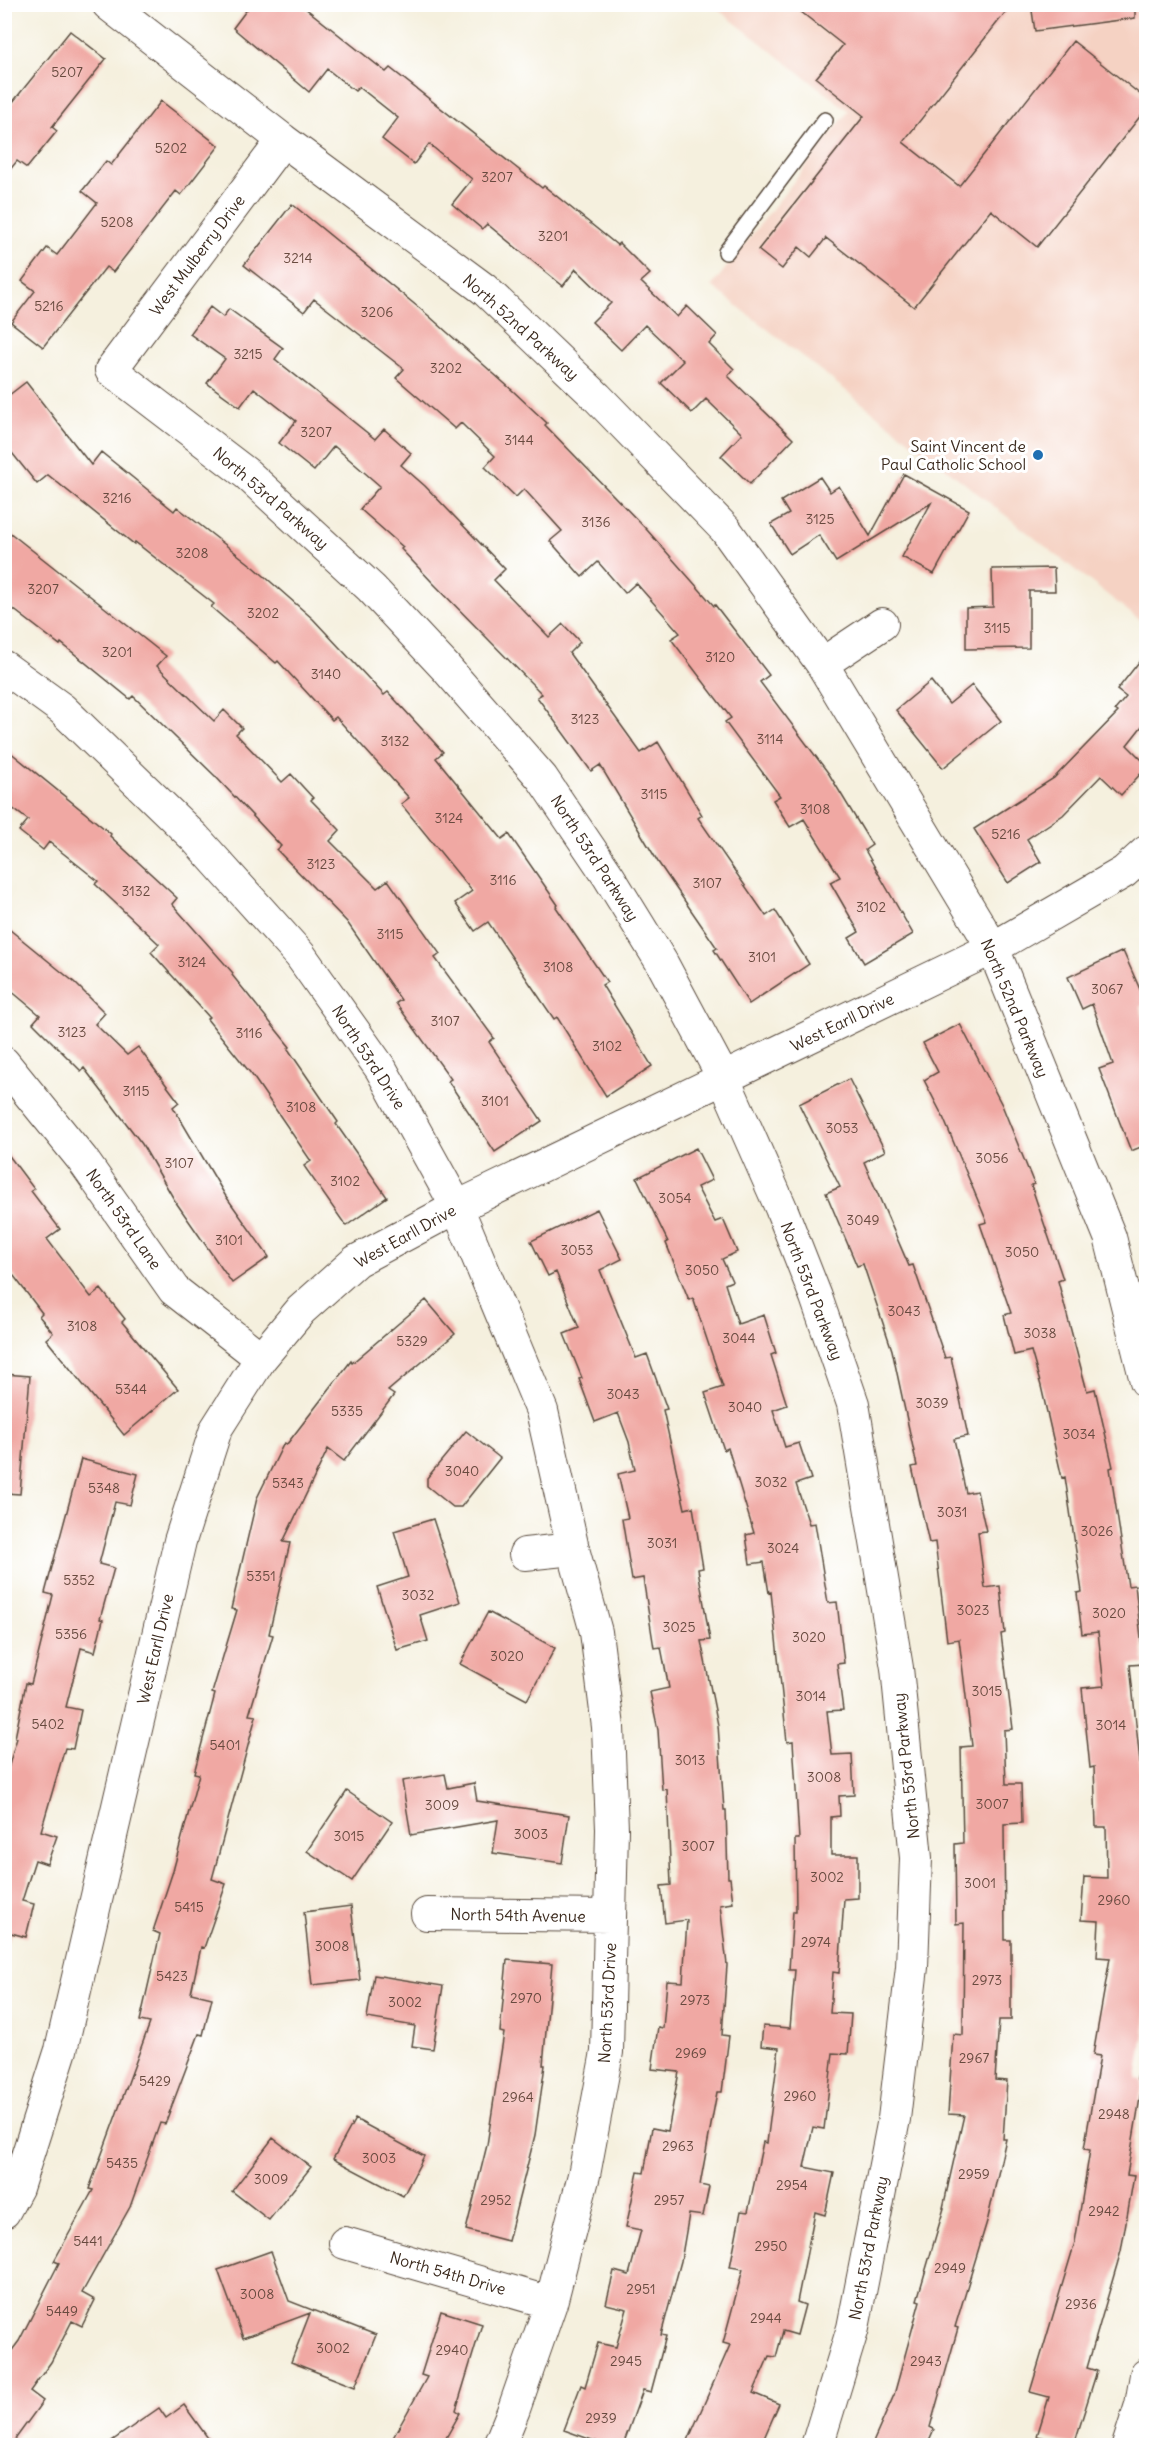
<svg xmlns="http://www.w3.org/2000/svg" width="1151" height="2450" viewBox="0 0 1151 2450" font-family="Delius,sans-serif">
<rect width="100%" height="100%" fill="#fff"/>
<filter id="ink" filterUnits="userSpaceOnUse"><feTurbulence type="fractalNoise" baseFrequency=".0167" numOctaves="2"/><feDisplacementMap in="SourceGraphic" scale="12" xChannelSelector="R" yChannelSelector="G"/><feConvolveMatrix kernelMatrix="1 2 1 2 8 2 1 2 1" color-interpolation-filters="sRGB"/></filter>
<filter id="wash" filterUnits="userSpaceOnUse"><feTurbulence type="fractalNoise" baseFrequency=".008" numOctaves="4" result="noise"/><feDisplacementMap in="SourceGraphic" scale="24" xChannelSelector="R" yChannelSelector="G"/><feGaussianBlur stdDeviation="1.35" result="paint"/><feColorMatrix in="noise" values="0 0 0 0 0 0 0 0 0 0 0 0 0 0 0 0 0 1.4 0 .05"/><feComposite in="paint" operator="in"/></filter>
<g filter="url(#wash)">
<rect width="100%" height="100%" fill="#f5f0de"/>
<path fill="#f5d2c3" d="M712,5h434v620l-434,-339 137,-175z"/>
<g id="blocks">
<path fill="#f0a8a3" d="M251,4h49l86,68 4,-4 152,120 2,-2 73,59 2,-2 31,31 -9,8 36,35 10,-11 30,29 -8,9 25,25 -6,7 65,63 -43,45 -29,-28 21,-22 -36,-35 -14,14 -31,-30 22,-22 -38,-36 -24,25 -29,-28 19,-19 -35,-34 -13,17 -76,-62 -5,5 -30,-25 20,-25 -43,-35 -15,20 -32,-25 16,-21 -39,-31 -4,4 -28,-22 -18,23 -76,-64z
M791,4h221l-109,138 56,44 114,-145 73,58v10l-109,138 -46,-37 -77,97 -88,-69 -15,19 -12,-10 -17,22 -24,-19 106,-134 -48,-38 27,-33z
M1031,4h104v14l-100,13z
M70,31l36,28 -54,68 5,4 -30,37 -10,-7 -13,16v-64z
M161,101l58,45 -38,49 -5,-4 -63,81 -7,-5 -63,80 -32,-25 24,-31 -13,-10 25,-33 10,7 40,-52 -15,-12 24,-30 5,4z
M292,204l137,112 84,75 34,32 -2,2 102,105 67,76 1,-1 54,70 -9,7 69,92 43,71 -7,5 48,84 -49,29 -15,-25 10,-6 -29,-50 10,-5 -36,-58 -14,8 -17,-27 7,-4 -55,-74 6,-4 -60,-79 9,-6 -44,-50 -11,10 -27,-31 -16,15 -32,-36 12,-10 -38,-42 -8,8 -31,-30 10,-11 -34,-33 -6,6 -59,-51 8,-9 -90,-70 -10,13 -60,-47z
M210,307l13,10 6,-8 54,39 -8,11 100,80 9,-10 27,24 -10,12 24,21 80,83 -11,11 55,57 14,-13 17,18 -11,11 72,100 17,-11 44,73 -4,3 68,98 9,-6 34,54 -60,40 -35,-54 3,-2 -59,-86 -58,-97 -9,6 -54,-74 5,-3 -110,-112 -31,-33 2,-2 -43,-38 20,-23 -46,-40 -20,25 -35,-28 17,-22 -42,-33 -14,19 -33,-24 18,-24 -35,-25z
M26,382l65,83 10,-13 73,59 3,-4 78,61 58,51 71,76 4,-3 55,60 -7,6 66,81 7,-5 49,71 -2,2 51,75 -5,3 50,81 -46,30 -49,-79 -3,2 -66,-97 -13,9 -20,-28 17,-12 -71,-87 8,-6 -73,-81 -4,3 -54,-59 -2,2 -65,-56 3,-3 -79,-62 -1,2 -86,-69 -11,9 -33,-41v-44z
M904,474l65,36 -35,64 -32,-17 29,-54 -95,59 -17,-27 -29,19 -19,-30 18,-10 -8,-13 39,-24 10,15 9,-6 31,50z
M4,528l162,128 -9,10 57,55 10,-11 18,18 -6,6 46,48 9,-8 22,24 -2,2 29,30 -10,11 47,47 11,-8 52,74 -5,4 59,80 -5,4 53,79 -47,31 -47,-71 3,-2 -55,-76 5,-3 -54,-78 -70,-72 4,-4 -66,-70 -82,-80 -3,3 -69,-56 -1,2 -56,-43z
M1054,568l1,23h-26v57l-63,1v-41l27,-1 -1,-38z
M1146,653v68l-19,24 19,19v4l-25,27 -20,-19 -38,39 -36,24 14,23 -33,21 -34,-54 80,-51 64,-66 -3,-2 11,-13 -9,-7z
M931,681l18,23 23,-19 29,36 -58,47 -47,-58z
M4,747l107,87 -1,2 67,62 -5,6 61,69 -1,2 58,72 -2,2 50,73 -2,2 51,73 -41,29 -42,-60 7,-5 -59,-86 -45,-56 2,-2 -58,-65 8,-8 -64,-60 3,-3 -49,-39 -6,8 -24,-19 9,-11 -24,-18z
M4,925l70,57 31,31 -10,11 32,31 11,-8 41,55 -6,5 52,88 44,62 -37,26 -57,-82 -33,-57 -58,-76 -3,3 -48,-48 7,-8 -36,-30z
M1123,951l23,52 -6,4 6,18v120l-15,6 -32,-82 14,-5 -21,-60 -10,5 -14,-32z
M960,1024l42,81 32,79 -3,1 32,94 -5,2 29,110 8,-2 18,78 -3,1 18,118 7,-1 9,79 -14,1 12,117 4,-1v152l-2,50h2v38l-9,58 6,1 -16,95 7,1 -13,75 -34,117 10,3 -23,74 -37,-9 12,-39 -19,-5 45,-150 15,-92 -6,-1 16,-93 -7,-1 17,-97 -13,-1 2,-36 -18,-1 3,-43 23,1 -1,-51h-10l-2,-60 -4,1 -8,-80 22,-2 -6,-54 -16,2 -5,-41 5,-1 -17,-115 -3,1 -21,-92 -10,-35 -17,4 -10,-40 7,-2 -31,-89 7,-2 -44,-105 -19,-37 14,-8 -15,-29z
M849,1079l36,72 -21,11 45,104 4,-1 32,93 6,-1 17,79 -14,3 12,54 11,-2 9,40 -8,1 7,56 15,-2 5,47 -4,1 12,95 -9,1 2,54h15l1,39 -18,1 1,116h6v80h-12l-4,60 12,1 -4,58h3l-18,79 -33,109 3,1 -28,99 4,2 -7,16h-55l22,-50 26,-94 -3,-1 27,-92h-1l21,-93 -16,-1 5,-80 10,1 1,-112 -8,1 -1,-80 8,-1 -2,-96 11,-1 -13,-107 -12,2 -12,-99 -6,1 -17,-76 5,-1 -25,-116 -29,-86 -6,2 -31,-73 14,-6 -41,-83z
M696,1148l16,32 -15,7 18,35 8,-3 14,33 -15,7 10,22 -7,3 13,40 26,-9 12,38 -5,2 16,50 -14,5 12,37 14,-4 12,36 -15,5 13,40 6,-1 13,80 9,-1 7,61 -7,1 6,46 -16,1 5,44 20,-1 2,41 -15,1 1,20 -9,1v38h27v43l-14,1 -5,74 -6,-1 -3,41 21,1 -3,40 -15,-1 -9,76 -11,-2 -9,40 30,6 -9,42 -10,-3 -18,90 8,3 -8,30 -14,-4 -7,26 -7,-1 -16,37 26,11 -18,41h-75l44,-100 -7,-2 20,-74 -13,-2 11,-56 7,1 15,-70 4,1 12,-95 -18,-2 2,-20 27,2 5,-58h-6l4,-59h3l-1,-72h4l-6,-98 -6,1 -16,-150 -2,1 -5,-31 -14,2 -4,-29 8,-2 -26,-85 -4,2 -19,-57 18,-6 -30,-89 -4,2 -23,-57 2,-1 -31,-64z
M4,1149l30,40 -3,2 29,38 -13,10 44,58 10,-8 24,30 -3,3 56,67 -54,46 -78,-96 7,-6 -14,-17 3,-3 -38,-50z
M597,1209l25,50 -22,11 36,88 11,-4 20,55 -4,1 22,99 8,-2 10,61 -5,1 12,71 -9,1 17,84 6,85h2l2,68h2l3,25 -13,2 7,60 -5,70 7,1 -7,56h-5l-17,93 9,2 -6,29 -14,-2 -8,47 -20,74 5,1 -15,56 -8,-2 -20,55h-17l-42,-15 17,-45 4,2 13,-44 18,4 11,-38 -21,-5 8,-33 15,4 12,-45 -15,-3 12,-55 6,1 8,-45 16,3 11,-59 -27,-3 6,-42 5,1 4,-47 16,1 4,-62 -22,3 -4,-37 10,-1 -4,-96 -5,1 -4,-60 -8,-38 19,-4 -8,-41 -7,1 -11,-70 -11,2 -10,-61 6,-1 -10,-44 17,-4 -6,-28 -11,-29 -23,9 -16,-43 3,-1 -18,-44 15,-6 -23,-56 -8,4 -17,-35z
M426,1300l29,34 -67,57 6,4 -50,66 -16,-12 -45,93 7,1 -21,91 4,1 -24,80 7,1 -44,163 14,5 -22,64 -3,-1 -10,46 21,5 -9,37 -4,-1 -34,90 -5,-1 -30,84 -48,86 13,7 -13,26 -10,-5 -21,41 -21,29 13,10 -32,44h-7v-84l15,-20 40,-78 -5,-2 39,-71 -4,-1 61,-166 -10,-2 20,-87 -7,-3 20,-60 26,-97 -5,-1 21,-79 -3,-1 25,-83 -6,-1 26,-111 27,-55 3,1 64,-83 1,2z
M4,1374l26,2 -10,118 -16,-1z
M466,1431l34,27 -39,49h-8l-26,-21v-8z
M81,1459l57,15 -8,31 -15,-3 -16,62 15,4 -14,51 3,1 -8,32 -14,-4 -15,59 15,3 -8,39 -8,-1 -24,83 16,5 -10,28 -12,-4 -13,41 12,3 -8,33 -15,-4 -3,8 -4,-1v-158l13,-44h-2l11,-55 5,1 22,-89 -8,-2z
M433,1519l27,83 -40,13 8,26 -31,9 -20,-63 31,-10 -14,-46z
M488,1612l67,36 -28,52 -67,-36z
M445,1774l3,14 26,-5 3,18 92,14 -7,48 -69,-10 5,-33 -87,15 -9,-54z
M347,1791l45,31 -40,59 -45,-30z
M351,1906l9,74 -48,5 -8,-73z
M507,1960l45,4 -9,101h2l-10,70 -27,106 -42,-11 21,-85 17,-112 -4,-1z
M374,1975l69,11 -10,63 -21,-3 3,-20 -48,-8z
M355,2119l69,37 -21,40 -70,-37z
M273,2138l38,29 -42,53 -37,-29z
M271,2251l18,50 87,34 -21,52 -64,-25 19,-49 -67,25 -25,-68z
M441,2311l41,13 -26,86 4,3 -18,32h-53l38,-68 -6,-2z
M184,2405l29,40h-107l53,-37 7,10z"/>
</g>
</g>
<g filter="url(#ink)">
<use href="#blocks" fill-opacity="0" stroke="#57483b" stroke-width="1.5"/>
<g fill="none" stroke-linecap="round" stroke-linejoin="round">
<defs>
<path id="lane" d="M726,252l99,-132"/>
<path id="street" d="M108,4l175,136 201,149 113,108 128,132 97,135 171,284 117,289 36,144
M283,140l-172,230 136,104 124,114 75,80 96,110 67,99 53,86 62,116 57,129 35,89 37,107 44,264 19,190 -4,109 -18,152 -41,209 -36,118
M822,664l60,-40
M4,667l58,42 133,129 105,117 81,114 76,138 85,204 31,138 23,83 12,95 4,102 -5,223 -23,123 -33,128 -37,106 -15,37
M4,1063l78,96 92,131 87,68
M525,1554l48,-5
M427,1914l183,2
M4,2212l13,-24 44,-138 119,-509 36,-112 45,-71 40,-48 55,-49 101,-54 536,-259 131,-76 22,-20
M345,2243l206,60
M1128,2446l13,-41 5,-30"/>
</defs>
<use href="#lane" stroke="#57483b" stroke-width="18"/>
<use href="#street" stroke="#57483b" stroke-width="34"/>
<use href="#lane" stroke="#fff" stroke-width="15"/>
<use href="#street" stroke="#fff" stroke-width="32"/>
</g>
</g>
<circle fill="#1f6fb2" stroke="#fff" stroke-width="2" cx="1038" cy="455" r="6"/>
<g text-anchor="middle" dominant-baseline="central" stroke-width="6" stroke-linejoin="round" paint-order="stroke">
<g font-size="14" fill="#684a3f">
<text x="67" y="72">5207</text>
<text x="171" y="148">5202</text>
<text x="497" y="177">3207</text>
<text x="117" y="222">5208</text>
<text x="553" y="236">3201</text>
<text x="298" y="258">3214</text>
<text x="49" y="306">5216</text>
<text x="377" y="312">3206</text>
<text x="248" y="354">3215</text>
<text x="446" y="368">3202</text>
<text x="316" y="432">3207</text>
<text x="519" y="440">3144</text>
<text x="117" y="498">3216</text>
<text x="820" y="519">3125</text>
<text x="596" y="522">3136</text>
<text x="192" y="553">3208</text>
<text x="43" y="589">3207</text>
<text x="263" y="613">3202</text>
<text x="997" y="628">3115</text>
<text x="117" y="652">3201</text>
<text x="720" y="657">3120</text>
<text x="326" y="674">3140</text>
<text x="585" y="719">3123</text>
<text x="770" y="739">3114</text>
<text x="395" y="741">3132</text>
<text x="654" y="794">3115</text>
<text x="815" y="809">3108</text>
<text x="449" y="818">3124</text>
<text x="1006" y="834">5216</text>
<text x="321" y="864">3123</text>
<text x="503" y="880">3116</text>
<text x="707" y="883">3107</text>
<text x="136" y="891">3132</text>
<text x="871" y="907">3102</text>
<text x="390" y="934">3115</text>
<text x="762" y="957">3101</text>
<text x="192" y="962">3124</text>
<text x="558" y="967">3108</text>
<text x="1107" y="989">3067</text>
<text x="445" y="1021">3107</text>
<text x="72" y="1032">3123</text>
<text x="249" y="1033">3116</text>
<text x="607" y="1046">3102</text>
<text x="136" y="1091">3115</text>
<text x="495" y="1101">3101</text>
<text x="301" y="1107">3108</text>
<text x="842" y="1128">3053</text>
<text x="992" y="1158">3056</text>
<text x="179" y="1163">3107</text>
<text x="345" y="1181">3102</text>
<text x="675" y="1198">3054</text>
<text x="863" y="1220">3049</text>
<text x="229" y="1240">3101</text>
<text x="577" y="1250">3053</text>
<text x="1022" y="1252">3050</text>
<text x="702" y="1270">3050</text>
<text x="904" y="1311">3043</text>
<text x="82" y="1326">3108</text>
<text x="1040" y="1333">3038</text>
<text x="739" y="1338">3044</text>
<text x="412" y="1341">5329</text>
<text x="131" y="1389">5344</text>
<text x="623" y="1394">3043</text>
<text x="932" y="1403">3039</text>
<text x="745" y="1407">3040</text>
<text x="347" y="1411">5335</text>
<text x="1079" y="1434">3034</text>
<text x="462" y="1471">3040</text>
<text x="771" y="1482">3032</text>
<text x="288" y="1483">5343</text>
<text x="104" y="1488">5348</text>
<text x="952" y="1512">3031</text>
<text x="1097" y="1531">3026</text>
<text x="662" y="1543">3031</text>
<text x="783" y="1548">3024</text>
<text x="261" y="1576">5351</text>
<text x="79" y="1580">5352</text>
<text x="418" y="1595">3032</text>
<text x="973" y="1610">3023</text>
<text x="1109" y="1613">3020</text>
<text x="679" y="1627">3025</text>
<text x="71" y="1634">5356</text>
<text x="809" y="1637">3020</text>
<text x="507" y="1656">3020</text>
<text x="987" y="1691">3015</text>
<text x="811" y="1696">3014</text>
<text x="48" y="1724">5402</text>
<text x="1111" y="1725">3014</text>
<text x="225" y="1745">5401</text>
<text x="690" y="1760">3013</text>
<text x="824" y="1777">3008</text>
<text x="992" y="1804">3007</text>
<text x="442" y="1805">3009</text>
<text x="531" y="1834">3003</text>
<text x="349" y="1836">3015</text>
<text x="698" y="1846">3007</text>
<text x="827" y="1877">3002</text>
<text x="980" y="1883">3001</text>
<text x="1114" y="1900">2960</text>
<text x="189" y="1907">5415</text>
<text x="816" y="1942">2974</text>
<text x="332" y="1946">3008</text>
<text x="172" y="1976">5423</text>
<text x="987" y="1980">2973</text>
<text x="526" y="1998">2970</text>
<text x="695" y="2000">2973</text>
<text x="405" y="2002">3002</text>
<text x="691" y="2053">2969</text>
<text x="974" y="2058">2967</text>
<text x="155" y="2081">5429</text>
<text x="800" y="2096">2960</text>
<text x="518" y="2097">2964</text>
<text x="1114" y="2114">2948</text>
<text x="678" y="2146">2963</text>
<text x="379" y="2158">3003</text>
<text x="122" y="2163">5435</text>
<text x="974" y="2174">2959</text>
<text x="271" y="2179">3009</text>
<text x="792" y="2185">2954</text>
<text x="496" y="2200">2952</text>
<text x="669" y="2200">2957</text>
<text x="1104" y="2211">2942</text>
<text x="88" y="2241">5441</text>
<text x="771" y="2246">2950</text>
<text x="950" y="2268">2949</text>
<text x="641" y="2289">2951</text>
<text x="257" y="2294">3008</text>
<text x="1081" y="2304">2936</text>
<text x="62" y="2311">5449</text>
<text x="766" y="2318">2944</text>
<text x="333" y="2348">3002</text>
<text x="452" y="2350">2940</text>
<text x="626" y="2361">2945</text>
<text x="926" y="2361">2943</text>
<text x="601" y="2418">2939</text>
</g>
<g font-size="16" fill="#3b2a1e" stroke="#fff">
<text transform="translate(197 255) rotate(-53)">West Mulberry Drive</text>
<text transform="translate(521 327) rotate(42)">North 52nd Parkway</text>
<text transform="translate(271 498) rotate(41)">North 53rd Parkway</text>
<text transform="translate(595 858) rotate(57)">North 53rd Parkway</text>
<text transform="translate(1015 1008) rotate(67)">North 52nd Parkway</text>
<text transform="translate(842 1022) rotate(-26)">West Earll Drive</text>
<text transform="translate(369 1057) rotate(57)">North 53rd Drive</text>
<text transform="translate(124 1219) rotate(55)">North 53rd Lane</text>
<text transform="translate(405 1236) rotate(-29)">West Earll Drive</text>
<text transform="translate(812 1291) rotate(69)">North 53rd Parkway</text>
<text transform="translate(155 1649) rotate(-77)">West Earll Drive</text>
<text transform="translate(906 1766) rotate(-96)">North 53rd Parkway</text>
<text transform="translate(518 1915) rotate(1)">North 54th Avenue</text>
<text transform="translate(607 2003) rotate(-87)">North 53rd Drive</text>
<text transform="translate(868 2248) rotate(-79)">North 53rd Parkway</text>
<text transform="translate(448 2273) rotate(16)">North 54th Drive</text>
</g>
<g font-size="16" fill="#3b2a1e" stroke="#fff" text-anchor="end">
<text x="1026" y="446">Saint Vincent de<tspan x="1026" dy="18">Paul Catholic School</tspan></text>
</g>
</g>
<rect width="1151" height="2450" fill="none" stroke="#fff" stroke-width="24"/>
</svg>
